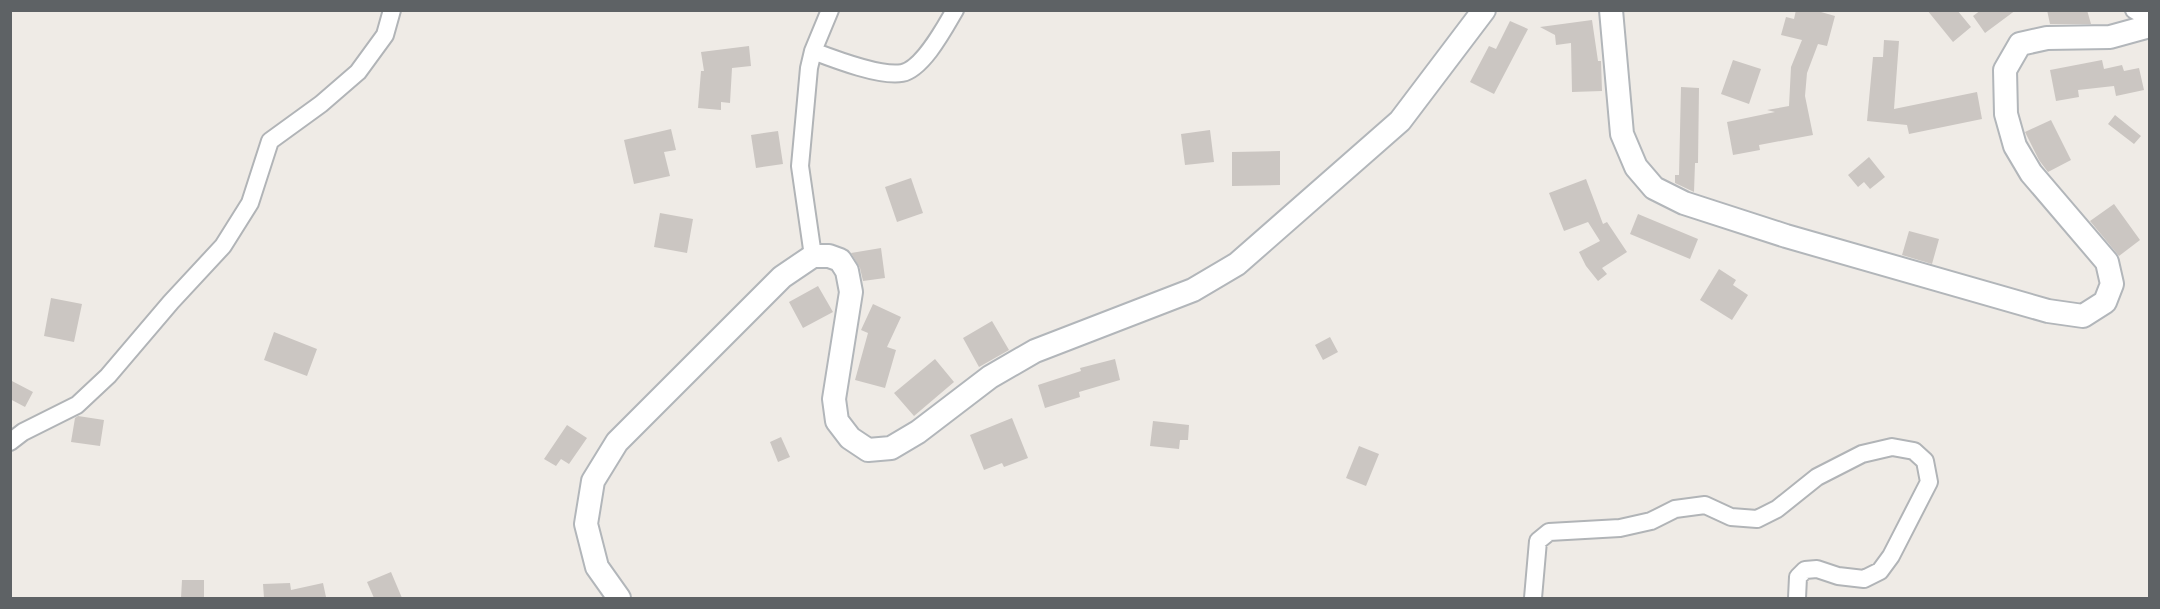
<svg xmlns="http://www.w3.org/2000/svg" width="2160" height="609" viewBox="0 0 2160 609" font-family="'Noto Sans',sans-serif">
<rect width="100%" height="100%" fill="#efebe6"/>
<path fill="#cbc6c2" d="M1796,10h18l21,6 -8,30 -9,-2 -11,29 -2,23 8,39 -54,10 1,5 -27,5 -6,-33 48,-10 -8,-2 22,-4 2,-39 11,-27 -21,-5 5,-18 8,2z
M1927,10h30l14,17 -18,15z
M1981,10h35l-31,23 -12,-17z
M2047,10h40l4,14h-41z
M1592,20l6,41h3l1,30 -30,1 -1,-49 -15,2 -1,-10 -15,-8z
M1510,21l18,8 -34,65 -24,-12 19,-36 7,3z
M1884,40l15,1 -5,68 83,-17 5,27 -73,15 -2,-9 -40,-4 6,-64h10z
M749,46l2,20 -19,2 -2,35 -9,-1v8l-23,-2 3,-37h3l-3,-19z
M1733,60l28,9 -12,35 -28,-10z
M2102,60l2,9 18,-4 2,6 15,-3 5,22 -28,6 -2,-10 -36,4 1,7 -23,4 -6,-31z
M1681,87l18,1 -1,75h-3l-1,29 -19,-9v-8h4z
M2115,115l26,21 -7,8 -26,-20z
M2051,120l20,40 -23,12 -9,-12 -14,-28z
M671,129l5,21 -12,2 6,24 -36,8 -10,-44z
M1210,130l4,32 -29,3 -4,-31z
M778,131l5,33 -27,4 -5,-33z
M1280,151v34l-48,1v-34z
M1869,157l16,20 -15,12 -6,-7 -6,5 -10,-12z
M911,178l12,35 -26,9 -12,-35z
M1586,179l17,45 4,-2 20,30 -25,16 5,6 -9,7 -12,-15 -7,-14 21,-11 -12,-19 -24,9 -15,-38z
M2114,204l26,36 -21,16 -29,-35z
M660,213l33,6 -6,34 -33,-6z
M1638,214l60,25 -8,20 -60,-25z
M1909,231l30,8 -7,25 -30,-9z
M881,248l4,30 -22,3 -3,-13 -9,-15z
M1719,269l17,11 -3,5 15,10 -16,25 -32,-20z
M818,286l15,26 -30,16 -14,-26z
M51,298l31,6 -8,38 -30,-6z
M873,304l28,13 -14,30 9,3 -11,38 -30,-8 13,-47 -7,-3z
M992,321l17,29 -30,17 -16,-29z
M274,332l43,17 -10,27 -43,-16z
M1330,337l8,15 -15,8 -8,-15z
M935,359l19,23 -40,34 -20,-23z
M1115,359l5,21 -41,12 1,5 -35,11 -7,-23 43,-14 -1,-3z
M10,380l23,12 -8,15 -15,-8z
M78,416l26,4 -4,26 -29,-4 4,-24z
M1012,418l16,40 -24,9 -2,-4 -18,7 -14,-35z
M1153,421l36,4 -1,15h-8l-1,9 -29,-3z
M567,425l20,13 -18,26 -8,-5 -5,7 -12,-7z
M781,437l9,20 -12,5 -8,-20z
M1359,446l20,8 -13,32 -20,-8z
M391,572l11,26h-28l-7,-16z
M182,580h22v18h-23z
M290,583l1,7 32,-7 3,14 -62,1 -1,-14z"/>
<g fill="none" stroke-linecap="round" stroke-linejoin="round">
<defs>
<path id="street" d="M2134,10l16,9
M813,51c21,8 67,26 89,22 21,-4 43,-46 53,-63
M813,256l-13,-90 9,-98 4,-17 17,-41
M10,442l13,-10 54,-27 31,-29 63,-74 52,-56 27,-43 20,-62 51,-37 37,-32 27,-37 7,-25
M1533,598l5,-57 11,-9 71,-4 31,-7 24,-12 30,-4 26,12 26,2 20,-10 40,-32 45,-23 30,-7 22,4 11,10 4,21 -38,74 -11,15 -16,8 -26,-3 -21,-7 -12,1 -7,7 -1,21"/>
<path id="secondary" d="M1611,10l11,124 14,33 18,21 30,15 102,33 262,75 35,5 22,-14 7,-18 -5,-22 -76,-89 -16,-27 -9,-32 -1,-44 15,-26 27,-6 63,-1 40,-11
M619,598l-22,-31 -11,-43 7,-43 24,-39 165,-165 31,-21h16l11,4 7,11 4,21 -17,107 3,22 13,17 18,12 23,-2 27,-16 72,-55 45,-26 158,-61 44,-26 163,-143 84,-111"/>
</defs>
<use href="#street" stroke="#b1b4b7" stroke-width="20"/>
<use href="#secondary" stroke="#b2b6ba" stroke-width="26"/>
<use href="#street" stroke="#fff" stroke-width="16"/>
<use href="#secondary" stroke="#fff" stroke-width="22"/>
</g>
<rect width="2160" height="609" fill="none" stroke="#5e6265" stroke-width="24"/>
</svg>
